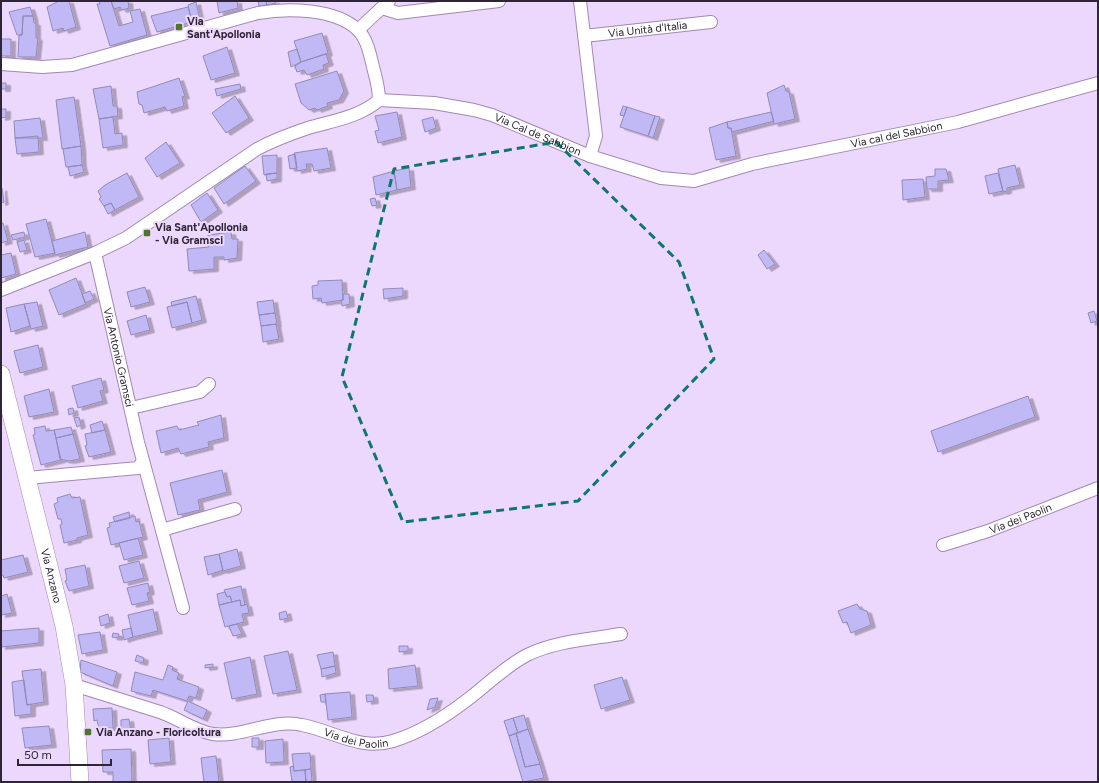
<svg xmlns="http://www.w3.org/2000/svg" width="1099" height="783" viewBox="0 0 1099 783" font-family="Figtree,sans-serif">
<defs>
<filter id="shadow"><feDropShadow dx="4.5" dy="2.5" stdDeviation="0" flood-color="#0004"/></filter>
</defs>
<rect width="100%" height="100%" fill="#edd8fd"/>
<path fill="#c1b9f6" stroke="#918ab8" filter="url(#shadow)" d="M57,1h12l7,26 -12,4 -1,-3 -10,3 -6,-24 10,-5z
M99,1h12l8,25 14,-4 -3,-11 10,-2 7,26 -37,11 -13,-42h3z
M111,1h17l1,7 -7,2 -2,-3 -6,2z
M217,1h20l1,7 -19,5z
M258,1h8l1,4 -8,1z
M266,1h9l1,2 -9,2z
M196,2l4,18 -8,2 -4,-17z
M30,7l3,9h-10l-1,19h-5l-8,-23z
M188,7l4,15 -35,10 -6,-16z
M23,16h10l1,7h2v15h2l-2,19h-18l1,-22h3z
M322,33l6,20 -27,9 -7,-21z
M1,39h10v17h-10z
M227,47l8,26 -24,7 -8,-24z
M297,49l4,13 -10,5 -3,-15z
M326,54l3,9 -6,2 1,4 -17,6 -3,-5 -7,2 -2,-6 6,-4z
M337,71l7,20 -5,9 -12,3 1,3 -11,4 -2,-2 -6,2 -8,-7 -6,-19z
M179,78l6,18 -3,1 2,9 -17,5 -2,-4 -21,6 -2,-8 -3,-1 -2,-12z
M1,83h5v6h-5z
M240,84l1,5 -24,7 -2,-7z
M784,85l2,6 3,1 6,27 -21,5 -7,-31z
M111,86l2,20h4l1,10 -19,3 -6,-30z
M235,96l14,22 -23,15 -14,-20z
M74,97l7,49 -19,3 -6,-49z
M623,106l4,1 -3,9 -4,-1z
M627,107l28,9 -7,20 -28,-9z
M1,109h5v8l-5,1z
M397,112l5,25 -24,6 -3,-12 4,-1 -4,-14z
M771,112l3,9 -42,11 -1,-4h-3l-1,-6z
M655,116l5,1 -7,21 -5,-2z
M113,117l2,17 7,-1 1,12 -20,3 -4,-29z
M433,117l3,11 -11,4 -3,-12z
M40,118l3,20h-28l-1,-17z
M727,122l1,6h3l5,28 -20,4 -7,-32z
M38,136l1,16 -22,2 -2,-16z
M166,142l14,21 -23,14 -12,-19z
M81,146l1,19 -16,2 -3,-18z
M327,148l4,20 -17,3 -2,-7h-6l1,5 -10,2 -3,-18z
M295,154l2,14 -7,1 -2,-13z
M277,155v18l-13,2 -2,-19z
M82,165l2,7 -14,4 -2,-9z
M1015,165l5,20 -13,3v3l-4,1 -5,-23z
M245,166l11,15 -32,23 -10,-16z
M409,168l2,19 -14,3 -3,-19z
M935,169h11l3,11 -11,1v8h-11l-1,-12 9,-1z
M394,171l3,19 -21,5 -3,-18z
M127,173l12,24 -24,13 -4,-7 -7,3 -5,-7 2,-2 -3,-6 7,-6z
M277,173v6l-10,2 -1,-7z
M998,173l5,18 -14,3 -4,-18z
M923,179l2,18 -22,3 -1,-20z
M2,188l2,14 -3,1v-14z
M207,193l11,17 -17,12 -10,-17z
M375,198l2,7 -5,1 -2,-7z
M111,203l4,7 -7,4 -4,-8z
M46,219l9,34 -20,4 -9,-33z
M1,223h2l5,18 -7,2z
M24,232l1,5 -12,3 -2,-5z
M85,232l3,15 -33,8 -3,-14z
M231,232l1,7h6l-1,19 -13,2v-3h-10v12l-25,2 -2,-22 22,-2 -1,-12z
M24,240l3,10 -7,2 -3,-10z
M764,250l11,14 -8,5 -9,-14z
M11,253l5,21 -15,4v-23z
M76,278l10,26 -27,11 -10,-25z
M342,280l1,20 -21,3 -1,-5 -8,1 -1,-13 6,-1v-4z
M145,287l5,15 -19,5 -4,-15z
M403,288v8l-19,3 -1,-10z
M90,291l4,8 -9,4 -3,-9z
M343,294h6l1,10 -8,2 -1,-6h2z
M196,296l6,24 -10,3 -5,-21 -15,4 -1,-4z
M273,300l2,13 -16,2 -2,-13z
M37,302l6,24 -12,3 -7,-25z
M187,302l5,21 -20,5 -5,-21z
M24,304l6,22 -19,6 -5,-24z
M1094,311l3,10 -6,2 -3,-10z
M275,313l2,11 -16,2 -2,-11z
M146,315l4,15 -19,5 -4,-14z
M276,324l3,15 -16,3 -2,-16z
M38,345l5,22 -23,6 -6,-22z
M101,378l3,12 -4,1 3,10 -25,7 -6,-22z
M49,389l5,23 -25,5 -5,-21z
M1028,396l7,21 -97,35 -7,-21z
M73,408l1,5 -5,2 -1,-6z
M221,415l3,23 -16,4 1,5 -28,7 -3,-6 -17,5 -5,-22 21,-5 2,4 20,-5 -2,-3z
M79,417l2,8 -4,2 -3,-9z
M102,421l3,9 -13,3 -2,-8z
M45,426l1,5 8,-1 7,30 -20,5 -8,-30 2,-1 -1,-6z
M71,427l2,7 -17,4 -2,-8z
M105,430l6,22 -22,5 -4,-11 2,-1 -2,-11z
M73,434l7,25 -11,2 -9,-2 -4,-21z
M222,470l5,22 -29,8 2,10 -22,5 -8,-32z
M70,494l2,4 8,-1 8,38 -11,3v2l-13,3 -4,-18 2,-1 -1,-5h-3l-4,-15 4,-2 -1,-4z
M129,512l1,6 -15,4 -2,-5z
M135,516l1,6 3,-1 4,16 -32,8 -4,-17 3,-1 -1,-4z
M138,538l5,17 -19,5 -5,-17z
M237,549l4,17 -18,5 -4,-17z
M219,554l4,16 -15,5 -4,-18z
M23,555l5,17 -24,6 -1,-3h-2v-15z
M139,561l5,17 -20,5 -5,-17z
M85,565l4,21 -20,5 -4,-10 2,-1 -2,-11z
M148,583l2,9 -3,1 2,8 -17,4 -5,-17z
M241,586l4,19 -4,1 -1,-6 -8,2 -2,-6 -3,1 -3,-7z
M225,592l2,5 3,-1 2,6 -13,3 -2,-11z
M7,594l5,19 -11,2v-19z
M240,600l1,6 6,-2 2,9 -7,1 2,8 -19,5 -6,-22z
M857,604l3,5 7,2 4,14 -20,8 -4,-11 -4,1 -5,-12z
M153,609l5,22 -25,6 -5,-22z
M286,611l2,7 -8,2 -1,-7z
M108,614l2,9 -9,3 -2,-9z
M237,624l5,10 -9,2 -4,-10z
M39,628v15l-38,4v-16z
M131,628l2,9 -9,3 -2,-10z
M100,632l3,18 -21,4 -4,-19z
M113,633l6,1 -1,4 -6,-1z
M399,646h9v5l-9,1z
M288,651l9,39 -24,4 -9,-38z
M333,652l2,14 -14,3 -4,-14z
M137,655l7,3 -1,5 -8,-2z
M250,657l7,37 -25,5 -8,-36z
M81,660l36,12 -4,14 -33,-14z
M213,664v3l-8,1v-3z
M168,665l5,2 -1,3 7,3 -2,6 22,8 -3,11 -7,-2 -2,5 -34,-11 -2,6 -20,-5 4,-19 28,8z
M415,665l3,21 -29,3 -1,-20z
M335,666l1,7 -14,4 -1,-8z
M41,669l3,33 -17,3 -5,-34z
M622,677l8,23 -29,9 -7,-24z
M24,680l3,25 4,-1v10l-16,2 -3,-34z
M350,692l2,25 -24,3 -3,-26z
M325,694l1,8h-5l-1,-7z
M366,695h7l1,6 -7,1z
M438,698l-3,9 -8,3 3,-11z
M188,701l19,9 -4,9 -19,-9z
M112,708l1,20 -14,1 -2,-9 -3,1 -1,-12z
M524,715l4,14 -10,4 -5,-15z
M513,718l5,15 -9,3 -5,-15z
M129,719l2,13 -10,1v-13z
M49,726l3,19 -27,3 -3,-20z
M528,729l12,35 -15,3 -9,-34z
M516,733l9,34 15,-3 4,14 -21,4 -14,-46z
M169,738l2,24 -21,2 -2,-24z
M252,738h7v9h-7z
M283,739l1,23 -18,1 -1,-22z
M131,749l1,33h-19v-10h-10l-1,-22z
M310,753l1,16 -17,2 -2,-17z
M216,756l3,26h-15l-3,-24z
M293,766l1,5 11,-1 1,12h-14l-2,-15z
M311,769l1,13h-6l-1,-12z"/>
<g fill="none" stroke-linecap="round" stroke-linejoin="round">
<defs>
<g id="minor">
<path d="M580,1l16,135 -6,20"/>
<path d="M382,8l16,5 101,-12"/>
<path d="M358,30l31,-29"/>
<path id="s1" d="M584,36l127,-14"/>
<path d="M1,64l41,3 30,-2 186,-52c29,-5 77,-5 100,17 9,9 12,24 15,37 3,11 6,21 6,33 -19,17 -47,21 -71,28 -18,6 -34,12 -51,21l-131,89 -31,15 -94,37"/>
<path id="s2" d="M379,100l55,3 40,7 18,5 98,41 71,22 33,3 58,-17 206,-42 140,-39"/>
<path id="s3" d="M95,253l43,189 45,166"/>
<path d="M131,408l69,-16 9,-8"/>
<path d="M27,478l111,-10 5,-7"/>
<path d="M162,530l73,-21"/>
<path id="s4" d="M943,545l45,-14 110,-43"/>
<path id="s5" d="M74,685c28,9 57,18 86,27 18,6 34,19 53,22 29,4 59,-16 89,-9 31,6 59,26 91,16 26,-8 52,-24 74,-41 20,-15 37,-33 60,-45 28,-14 64,-16 94,-21"/>
</g>
<g id="secondary">
<path id="s6" d="M1,374l63,252 10,59 6,97"/>
</g>
</defs>
<use href="#minor" stroke="#a188b3" stroke-width="14"/>
<use href="#secondary" stroke="#a188b3" stroke-width="18"/>
<use href="#minor" stroke="#fff" stroke-width="12"/>
<use href="#secondary" stroke="#fff" stroke-width="17"/>
</g>
<path fill="none" stroke="#0f766e" stroke-width="3" stroke-dasharray="8 5" stroke-linejoin="round" d="M556,142l123,120 35,97 -136,142 -175,21 -61,-145 52,-208z"/>
<g fill="#51742c" stroke="#edd8fd" stroke-width="1.5">
<rect x="175" y="23" width="8" height="8" rx="2"/>
<rect x="143" y="229" width="8" height="8" rx="2"/>
<rect x="84" y="728" width="8" height="8" rx="2"/>
</g>
<g text-anchor="middle" dominant-baseline="central" stroke-width="4" stroke-linejoin="round" paint-order="stroke">
<g font-size="11" font-weight="bold" fill="#2f2536" stroke="#edd8fd" text-anchor="start">
<text x="187" y="21">Via<tspan x="187" dy="13">Sant'Apollonia</tspan></text>
<text x="155" y="227">Via Sant'Apollonia<tspan x="155" dy="13">- Via Gramsci</tspan></text>
<text x="96" y="732">Via Anzano - Floricoltura</text>
</g>
<g font-size="11" fill="#2f2536" stroke="#edd8fd">
<text stroke="none"><textPath href="#s1" startOffset="64">Via Unità d'Italia</textPath></text>
<text stroke="none"><textPath href="#s2" startOffset="164">Via Cal de Sabbion</textPath></text>
<text stroke="none"><textPath href="#s2" startOffset="536">Via cal del Sabbion</textPath></text>
<text stroke="none"><textPath href="#s3" startOffset="107">Via Antonio Gramsci</textPath></text>
<text stroke="none"><textPath href="#s4" startOffset="82">Via dei Paolin</textPath></text>
<text stroke="none"><textPath href="#s6" startOffset="208">Via Anzano</textPath></text>
<text stroke="none"><textPath href="#s5" startOffset="294">Via dei Paolin</textPath></text>
</g>
</g>
<rect width="1099" height="783" fill="none" stroke="#2f2536" stroke-width="4"/>
<path d="M18 759v6h93v-6" fill="none" stroke="#2f2536" stroke-width="2"/>
<text x="24" y="759" font-size="12" fill="#2f2536" stroke="#edd8fd" stroke-width="3" paint-order="stroke">50 m</text>
</svg>
